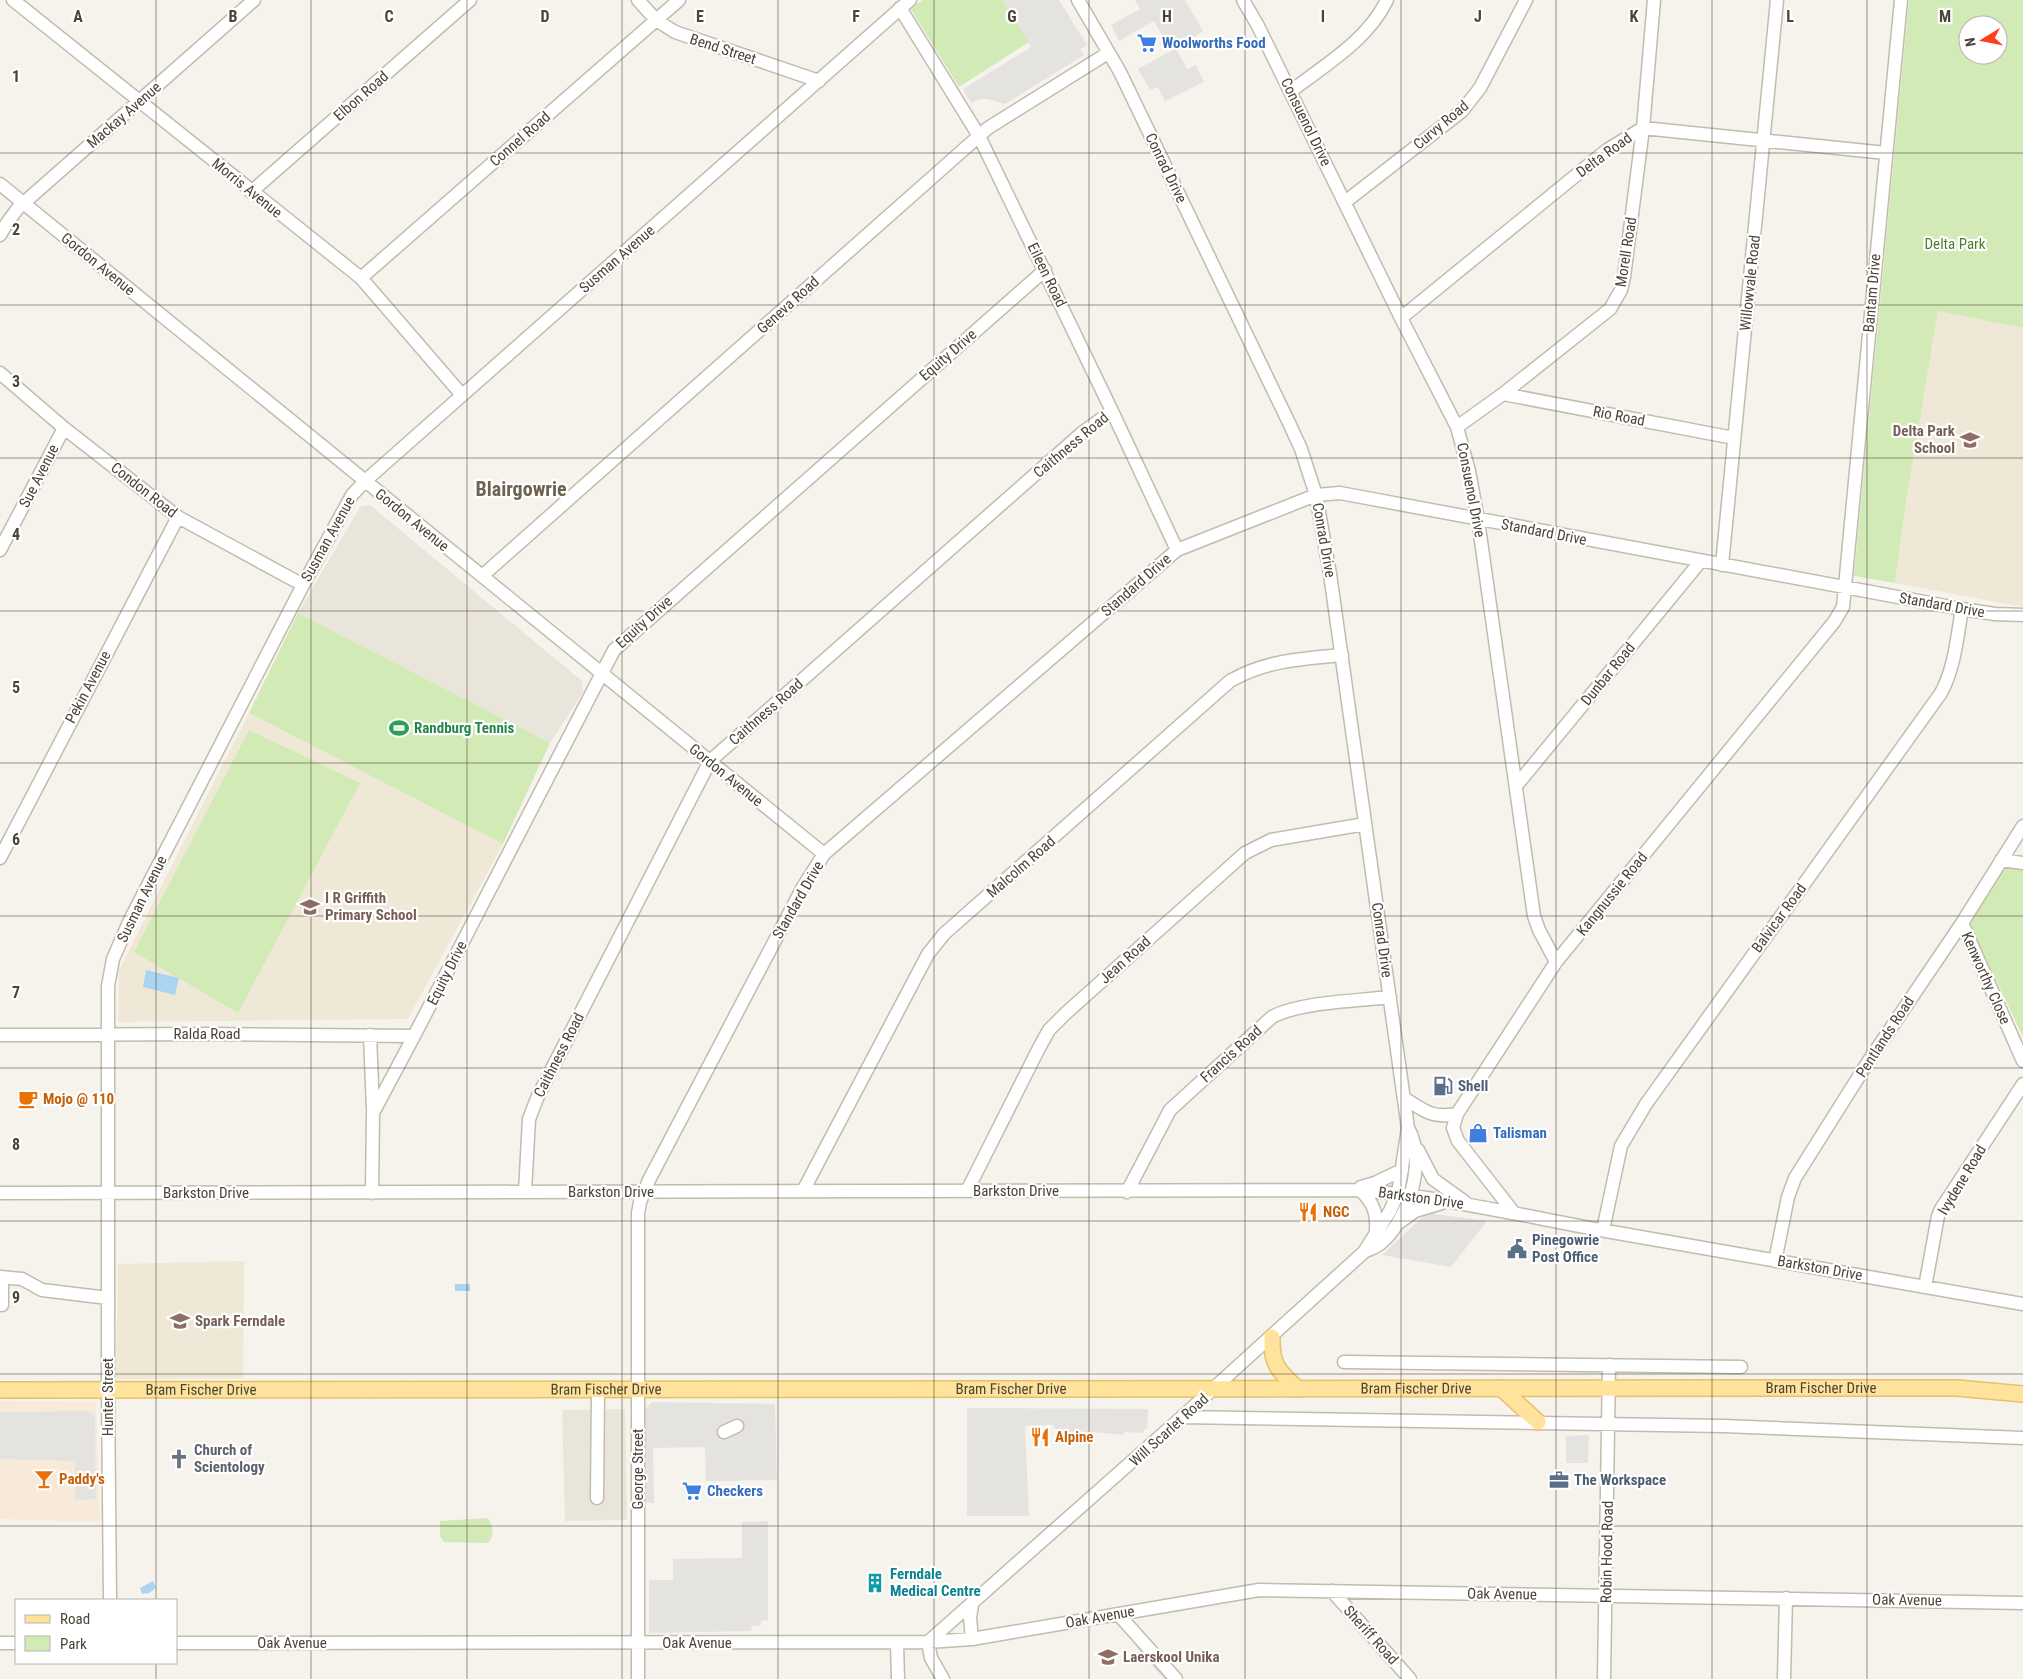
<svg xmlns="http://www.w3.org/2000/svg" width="2023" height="1679" viewBox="0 0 2023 1679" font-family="'Roboto Condensed',sans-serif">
<rect width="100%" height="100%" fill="#f6f3ec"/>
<path fill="#eae5da" d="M370,505l212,176 1,11 -33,51 -252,-130 62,-106z
M625,1409l2,111 -62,1 -3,-111z"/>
<path fill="#f7ead8" d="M0,1401l96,1 4,120 -100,-3z"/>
<path fill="#efe8d6" d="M1938,311l85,17v279l-128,-24 11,-82z
M249,713l254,131 -95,175 -290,3 1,-52z
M244,1261l-1,117 -127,1 2,-115z"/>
<path fill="#d2eab5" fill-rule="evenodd" d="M923,0h80l26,42 -70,45 -49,-79z
M1909,0h114v328l-85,-17 -32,190 -11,82 -41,-7zM1968,25h30v30h-30z
M298,613l252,130 -47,101 -254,-131z
M249,730l111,53 -122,230 -104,-61z
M2009,861l14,1v175l-55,-116z
M488,1518c5,8 7,17 0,25l-44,-1 -4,-6v-15z"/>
<path fill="#e5e3e0" d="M1003,0h56l28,45 -7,4 4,6 -79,49 -17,-5h-8l-9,4 -8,-14 68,-42z
M1135,0h50l18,31 -27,18 11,20 9,-4 8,17 -39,19 -7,-14 -8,3 -12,-21 33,-18 -17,-30 -35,20 -8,-16 29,-16z
M1427,1213l60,8 -36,46 -69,-12z
M652,1402l123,2 2,76 -71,1 -1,-34 -52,1 1,55 -13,-1v-89z
M967,1408l181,1 -1,20h-3v4l-20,-1 -1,3 -29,-3 -19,2 -20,-5 -1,-4 -29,1 4,90h-62z
M88,1411l7,4 1,84 -21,1v-39l-75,-2v-47z
M1589,1435l-1,28h-22v-27z
M768,1521v100l-6,-1 -2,5 -8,1 -1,5 -102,2v-53h24v-21l69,-1v-36z
M1138,1646l30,33h-4l-28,-32z"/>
<path fill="#a9d4f2" d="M146,970l33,8 -4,17 -32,-8z
M455,1284h15v7h-15z
M153,1581l3,7 -7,5 -7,1 -2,-6z"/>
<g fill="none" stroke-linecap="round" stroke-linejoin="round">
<defs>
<path id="minor" d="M13,0l348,278 101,117
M638,0l18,20 19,12 144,49
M1078,0l42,72 170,353 11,24 15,46 14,79 78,554 -10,65 -8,18 -26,41
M1243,0l15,26 143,292 56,109 12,44 9,49 56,396 5,14 17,32
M900,8l79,128 133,275 65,139
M1291,91c34,-26 77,-51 96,-91
M0,184l824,670
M251,192l219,-192
M1345,202l117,-91 18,-23 46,-88
M0,235l7,-12 11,-15 236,-208
M361,278l318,-278
M1401,318l206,-168 36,-22 243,25
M0,373l64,55 114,89 125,68
M1503,394l231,44
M1457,427l46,-33 107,-85 11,-19 3,-13 19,-149 11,-128
M0,550l64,-122
M1722,565l55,-565
M482,576l506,-448 120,-75
M1516,786l184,-224
M0,858l178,-341
M2001,860l22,3
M1962,923l61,138
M0,1035l207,-1 207,2
M370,1035l3,75
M1404,1098c22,14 27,20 53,16
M1418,1150l15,29 32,23
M1361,1187l14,-4 27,-13
M1360,1190c14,13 17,23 16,42
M803,1191l125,-237 16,-20 286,-253c37,-21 71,-22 112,-26
M967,1191l72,-143 10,-18 17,-17 179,-160 26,-13 94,-16
M525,1192l4,-73 9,-23 172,-335 372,-328 30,-22
M1127,1192l43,-82 102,-93c27,-15 86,-16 118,-20
M0,1193l1360,-3c83,7 164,26 246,41 139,25 278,48 417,73
M372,1193l1,-80 41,-77 200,-386 431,-380
M1514,1213l-56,-72 -5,-13 4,-14 99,-152 278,-340 9,-15 58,-607
M1400,1222l15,-11 27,-8
M1603,1230l18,-84 25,-42 295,-411c14,-26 16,-56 21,-84
M1775,1261l13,-64 7,-19 73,-116 94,-139 61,-97
M0,1277l22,2 20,11 66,8
M2,1277v28
M1925,1287l13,-71 3,-7 82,-125
M1344,1362l397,5
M1182,1417l541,9 300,12
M724,1432l13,-6
M597,1498l1,-108
M1332,1591l78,88
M110,1600l-2,-209v-405l5,-27 17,-39 173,-335 49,-90 13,-14 545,-481
M972,1605l-2,13 2,21
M1118,1614l58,65
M0,1643h16
M176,1643l752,-1 44,-3 287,-49 764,13
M897,1643l1,36
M638,1679v-466l2,-11 9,-22 154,-293 21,-33 353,-304 139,-55 24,-2 622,116 33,5 28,1
M943,1679l-12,-21 -3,-16 254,-225 182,-165c6,-3 12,-5 17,-9 28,-23 46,-83 27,-115
M1604,1679l5,-314
M1784,1679l2,-81"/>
<g id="major">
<path d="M1272,1337c-1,27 6,34 26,52"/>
<path d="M1501,1388l37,34"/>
<path id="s1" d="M0,1390l1869,-2h88l66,6"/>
</g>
</defs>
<use href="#minor" stroke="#c2bbae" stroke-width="15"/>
<use href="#major" stroke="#e6c16a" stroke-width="18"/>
<use href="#minor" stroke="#fff" stroke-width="12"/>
<use href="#major" stroke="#ffe39c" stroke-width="15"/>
</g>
<path fill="none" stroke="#4b4439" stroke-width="1" stroke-opacity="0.55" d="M156,0v1600M311,0v1679M467,0v1679M622,0v1679M778,0v1679M934,0v1679M1089,0v1679M1245,0v1679M1401,0v1679M1556,0v1679M1712,0v1679M1867,0v1679M0,153h2023M0,305h2023M0,458h2023M0,611h2023M0,763h2023M0,916h2023M0,1068h2023M0,1221h2023M0,1374h2023M0,1526h2023M156,1663v16"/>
<defs>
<symbol id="supermarket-bare" viewBox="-9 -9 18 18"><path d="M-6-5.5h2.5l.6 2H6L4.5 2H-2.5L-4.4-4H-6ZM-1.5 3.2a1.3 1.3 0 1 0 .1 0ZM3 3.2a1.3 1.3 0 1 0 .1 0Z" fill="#3f7fe0" stroke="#fff" stroke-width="2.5" paint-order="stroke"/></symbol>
<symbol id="school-bare" viewBox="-9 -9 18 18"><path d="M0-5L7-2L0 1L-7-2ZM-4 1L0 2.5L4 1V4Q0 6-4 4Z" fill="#8d6e63" stroke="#fff" stroke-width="2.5" paint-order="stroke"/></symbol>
<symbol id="stadium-bare" viewBox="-9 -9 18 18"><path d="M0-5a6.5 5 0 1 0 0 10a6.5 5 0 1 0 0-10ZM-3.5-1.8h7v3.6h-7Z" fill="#2e9e5b" stroke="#fff" stroke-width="2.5" paint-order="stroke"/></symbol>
<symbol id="fuel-bare" viewBox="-9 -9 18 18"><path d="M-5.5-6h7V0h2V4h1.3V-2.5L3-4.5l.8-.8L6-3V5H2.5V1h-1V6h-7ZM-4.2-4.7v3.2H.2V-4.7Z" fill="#5c6f8a" stroke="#fff" stroke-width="2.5" paint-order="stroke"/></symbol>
<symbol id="cafe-bare" viewBox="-9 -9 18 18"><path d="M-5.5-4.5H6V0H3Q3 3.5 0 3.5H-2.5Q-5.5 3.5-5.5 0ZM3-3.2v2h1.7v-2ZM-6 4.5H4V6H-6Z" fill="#e8710a" stroke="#fff" stroke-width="2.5" paint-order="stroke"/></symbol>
<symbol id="shop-bare" viewBox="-9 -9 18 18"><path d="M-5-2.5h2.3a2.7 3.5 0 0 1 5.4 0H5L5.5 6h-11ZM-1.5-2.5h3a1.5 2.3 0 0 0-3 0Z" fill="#3f7fe0" stroke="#fff" stroke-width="2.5" paint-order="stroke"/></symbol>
<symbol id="restaurant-bare" viewBox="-9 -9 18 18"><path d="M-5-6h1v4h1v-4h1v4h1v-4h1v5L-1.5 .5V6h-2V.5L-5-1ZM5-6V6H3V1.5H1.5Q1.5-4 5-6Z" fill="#e8710a" stroke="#fff" stroke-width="2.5" paint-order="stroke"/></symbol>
<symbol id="civic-bare" viewBox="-9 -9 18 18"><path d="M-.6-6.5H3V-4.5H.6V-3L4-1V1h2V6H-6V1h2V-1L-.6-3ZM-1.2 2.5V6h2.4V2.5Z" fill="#5c6f8a" stroke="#fff" stroke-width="2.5" paint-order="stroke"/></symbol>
<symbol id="church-bare" viewBox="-9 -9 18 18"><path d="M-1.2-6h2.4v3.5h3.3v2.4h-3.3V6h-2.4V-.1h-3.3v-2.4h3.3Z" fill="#6b7280" stroke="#fff" stroke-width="2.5" paint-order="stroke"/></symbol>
<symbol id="bar-bare" viewBox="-9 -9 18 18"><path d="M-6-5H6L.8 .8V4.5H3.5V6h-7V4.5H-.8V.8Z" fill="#e8710a" stroke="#fff" stroke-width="2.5" paint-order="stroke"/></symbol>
<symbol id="office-bare" viewBox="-9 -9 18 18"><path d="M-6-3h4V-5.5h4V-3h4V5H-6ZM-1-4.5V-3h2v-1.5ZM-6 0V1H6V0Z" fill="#5c6f8a" stroke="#fff" stroke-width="2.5" paint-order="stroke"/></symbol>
<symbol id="building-bare" viewBox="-9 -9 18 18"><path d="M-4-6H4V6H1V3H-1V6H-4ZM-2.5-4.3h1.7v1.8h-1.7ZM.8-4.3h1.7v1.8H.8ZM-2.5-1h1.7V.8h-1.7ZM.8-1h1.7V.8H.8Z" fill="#0f9aa8" stroke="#fff" stroke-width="2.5" paint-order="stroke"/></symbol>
</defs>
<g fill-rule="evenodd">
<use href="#supermarket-bare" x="1133" y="29" width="28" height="28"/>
<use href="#school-bare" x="1956" y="426" width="28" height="28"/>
<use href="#stadium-bare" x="385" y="714" width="28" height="28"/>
<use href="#school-bare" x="296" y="893" width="28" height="28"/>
<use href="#fuel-bare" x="1429" y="1072" width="28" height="28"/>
<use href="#cafe-bare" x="14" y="1085" width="28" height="28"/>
<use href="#shop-bare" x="1464" y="1119" width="28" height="28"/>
<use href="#restaurant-bare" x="1294" y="1198" width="28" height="28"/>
<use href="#civic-bare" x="1503" y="1235" width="28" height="28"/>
<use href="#school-bare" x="166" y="1307" width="28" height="28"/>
<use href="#restaurant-bare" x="1026" y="1423" width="28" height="28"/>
<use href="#church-bare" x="165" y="1445" width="28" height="28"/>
<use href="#bar-bare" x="30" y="1465" width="28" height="28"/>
<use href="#office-bare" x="1545" y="1466" width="28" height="28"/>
<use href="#supermarket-bare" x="678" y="1477" width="28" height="28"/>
<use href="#building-bare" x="861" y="1569" width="28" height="28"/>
<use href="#school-bare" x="1094" y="1643" width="28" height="28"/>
</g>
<g text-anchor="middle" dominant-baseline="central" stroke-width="4.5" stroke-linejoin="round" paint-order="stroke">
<g font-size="15" font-weight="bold" fill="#366cbe" stroke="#fff" text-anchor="start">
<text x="1162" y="43">Woolworths Food</text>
<text x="1493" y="1133">Talisman</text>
<text x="707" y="1491">Checkers</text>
</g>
<g font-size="15" fill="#4b4439" stroke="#fff">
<text transform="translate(723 49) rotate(18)">Bend Street</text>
<text transform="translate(361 96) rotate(-41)">Elbon Road</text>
<text transform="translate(124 115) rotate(-41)">Mackay Avenue</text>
<text transform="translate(1306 122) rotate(64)">Consuenol Drive</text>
<text transform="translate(1441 125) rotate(-40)">Curvy Road</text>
<text transform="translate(520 139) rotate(-41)">Connel Road</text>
<text transform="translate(1604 155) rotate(-36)">Delta Road</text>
<text transform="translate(1166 168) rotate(64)">Conrad Drive</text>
<text transform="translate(247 188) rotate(39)">Morris Avenue</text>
<text transform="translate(1626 252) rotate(-81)">Morell Road</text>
<text transform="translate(617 259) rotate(-41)">Susman Avenue</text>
<text transform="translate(98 264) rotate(39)">Gordon Avenue</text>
<text transform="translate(1047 275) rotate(64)">Eileen Road</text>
<text transform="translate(1750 283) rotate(-84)">Willowvale Road</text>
<text transform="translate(1872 293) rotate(-85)">Bantam Drive</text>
<text transform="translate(788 305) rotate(-42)">Geneva Road</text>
<text transform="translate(948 355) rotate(-41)">Equity Drive</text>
<text transform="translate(1619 416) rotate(11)">Rio Road</text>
<text transform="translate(1071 445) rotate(-40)">Caithness Road</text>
<text transform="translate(39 476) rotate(-63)">Sue Avenue</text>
<text transform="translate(144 490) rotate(38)">Condon Road</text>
<text transform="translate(1471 490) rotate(79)">Consuenol Drive</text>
<text transform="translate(412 520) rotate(39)">Gordon Avenue</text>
<text transform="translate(1544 532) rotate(11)">Standard Drive</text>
<text transform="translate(328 539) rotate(-61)">Susman Avenue</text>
<text transform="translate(1324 540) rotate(80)">Conrad Drive</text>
<text transform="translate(1136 585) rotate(-41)">Standard Drive</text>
<text transform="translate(1942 605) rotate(10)">Standard Drive</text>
<text transform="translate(644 622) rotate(-42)">Equity Drive</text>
<text transform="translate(1608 674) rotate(-51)">Dunbar Road</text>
<text transform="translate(88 687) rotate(-62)">Pekin Avenue</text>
<text transform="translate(766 712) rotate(-41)">Caithness Road</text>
<text transform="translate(726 775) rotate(39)">Gordon Avenue</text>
<text transform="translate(1021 867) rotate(-41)">Malcolm Road</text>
<text transform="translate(1612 894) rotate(-51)">Kangnussie Road</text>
<text transform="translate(142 899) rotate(-64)">Susman Avenue</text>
<text transform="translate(798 900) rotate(-60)">Standard Drive</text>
<text transform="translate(1779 918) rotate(-54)">Balvicar Road</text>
<text transform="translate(1382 940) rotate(82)">Conrad Drive</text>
<text transform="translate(1125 960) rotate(-42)">Jean Road</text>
<text transform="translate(447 973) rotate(-63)">Equity Drive</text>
<text transform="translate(1986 978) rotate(66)">Kenworthy Close</text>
<text x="207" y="1034">Ralda Road</text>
<text transform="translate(1885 1037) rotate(-57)">Pentlands Road</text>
<text transform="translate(1231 1054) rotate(-42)">Francis Road</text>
<text transform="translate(559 1055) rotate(-63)">Caithness Road</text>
<text transform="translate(1962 1180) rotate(-59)">Ivydene Road</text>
<text x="1016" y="1191">Barkston Drive</text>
<text x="611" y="1192">Barkston Drive</text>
<text x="206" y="1193">Barkston Drive</text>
<text transform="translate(1421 1198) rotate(8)">Barkston Drive</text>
<text transform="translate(1820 1268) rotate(10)">Barkston Drive</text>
<text stroke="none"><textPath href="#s1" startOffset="1821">Bram Fischer Drive</textPath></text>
<text stroke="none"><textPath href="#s1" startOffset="1011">Bram Fischer Drive</textPath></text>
<text stroke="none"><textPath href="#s1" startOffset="1416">Bram Fischer Drive</textPath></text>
<text stroke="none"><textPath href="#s1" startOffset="606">Bram Fischer Drive</textPath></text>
<text stroke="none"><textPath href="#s1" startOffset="201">Bram Fischer Drive</textPath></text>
<text transform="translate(108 1397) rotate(-90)">Hunter Street</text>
<text transform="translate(1169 1430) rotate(-42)">Will Scarlet Road</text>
<text transform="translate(638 1469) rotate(-90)">George Street</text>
<text transform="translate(1607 1552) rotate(-89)">Robin Hood Road</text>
<text transform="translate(1502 1594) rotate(1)">Oak Avenue</text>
<text transform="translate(1907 1600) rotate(1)">Oak Avenue</text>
<text transform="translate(1100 1617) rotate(-10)">Oak Avenue</text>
<text transform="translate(1371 1635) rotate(48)">Sheriff Road</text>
<text x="292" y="1643">Oak Avenue</text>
<text x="697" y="1643">Oak Avenue</text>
</g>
<g font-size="15" fill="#4a7f2a" stroke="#fff">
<text x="1955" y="244">Delta Park</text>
</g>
<g font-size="15" font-weight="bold" fill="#785e54" stroke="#fff" text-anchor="start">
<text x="1955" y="431" text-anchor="end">Delta Park<tspan x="1955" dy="17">School</tspan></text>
<text x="325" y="898">I R Griffith<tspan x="325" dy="17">Primary School</tspan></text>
<text x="195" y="1321">Spark Ferndale</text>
<text x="1123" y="1657">Laerskool Unika</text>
</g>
<g font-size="15" font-weight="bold" fill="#27864d" stroke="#fff" text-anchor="start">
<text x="414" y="728">Randburg Tennis</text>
</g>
<g font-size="15" font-weight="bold" fill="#4e5e75" stroke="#fff" text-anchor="start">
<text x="1458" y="1086">Shell</text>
<text x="1532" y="1240">Pinegowrie<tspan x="1532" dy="17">Post Office</tspan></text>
<text x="1574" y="1480">The Workspace</text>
</g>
<g font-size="15" font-weight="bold" fill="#c56008" stroke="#fff" text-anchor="start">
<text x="43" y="1099">Mojo @ 110</text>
<text x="1323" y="1212">NGC</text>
<text x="1055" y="1437">Alpine</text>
<text x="59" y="1479">Paddy's</text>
</g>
<g font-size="15" font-weight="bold" fill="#5b616d" stroke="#fff" text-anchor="start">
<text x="194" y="1450">Church of<tspan x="194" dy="17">Scientology</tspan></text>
</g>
<g font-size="15" font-weight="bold" fill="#0d838f" stroke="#fff" text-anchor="start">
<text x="890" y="1574">Ferndale<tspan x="890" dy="17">Medical Centre</tspan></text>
</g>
<g font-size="20" font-weight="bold" fill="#6e6250" stroke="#fff">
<text x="521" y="489">Blairgowrie</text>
</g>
</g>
<g font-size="16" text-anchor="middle" font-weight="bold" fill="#4b4439" stroke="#fff" stroke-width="4.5" stroke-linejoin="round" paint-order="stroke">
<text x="78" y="22">A</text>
<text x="233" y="22">B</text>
<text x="389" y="22">C</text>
<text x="545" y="22">D</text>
<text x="700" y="22">E</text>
<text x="856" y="22">F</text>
<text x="1012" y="22">G</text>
<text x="1167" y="22">H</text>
<text x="1323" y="22">I</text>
<text x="1478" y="22">J</text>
<text x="1634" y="22">K</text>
<text x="1790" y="22">L</text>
<text x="1945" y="22">M</text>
<text x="16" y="82">1</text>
<text x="16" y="235">2</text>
<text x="16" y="387">3</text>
<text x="16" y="540">4</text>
<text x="16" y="693">5</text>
<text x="16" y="845">6</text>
<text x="16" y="998">7</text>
<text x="16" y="1150">8</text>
<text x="16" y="1303">9</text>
</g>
<rect x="15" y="1599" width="162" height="65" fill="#ffffff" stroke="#b7b4b0"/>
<rect x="25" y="1615" width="25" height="8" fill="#ffe39c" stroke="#b7b4b0"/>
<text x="60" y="1624" font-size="15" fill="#4b4439">Road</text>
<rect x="25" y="1636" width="25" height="15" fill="#d2eab5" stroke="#b7b4b0"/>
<text x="60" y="1649" font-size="15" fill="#4b4439">Park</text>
<g transform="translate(1983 40) rotate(260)"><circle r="24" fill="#ffffff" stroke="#b7b4b0"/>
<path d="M0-4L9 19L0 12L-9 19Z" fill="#fc3f1d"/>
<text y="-8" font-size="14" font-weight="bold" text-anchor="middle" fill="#4b4439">N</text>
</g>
</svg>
